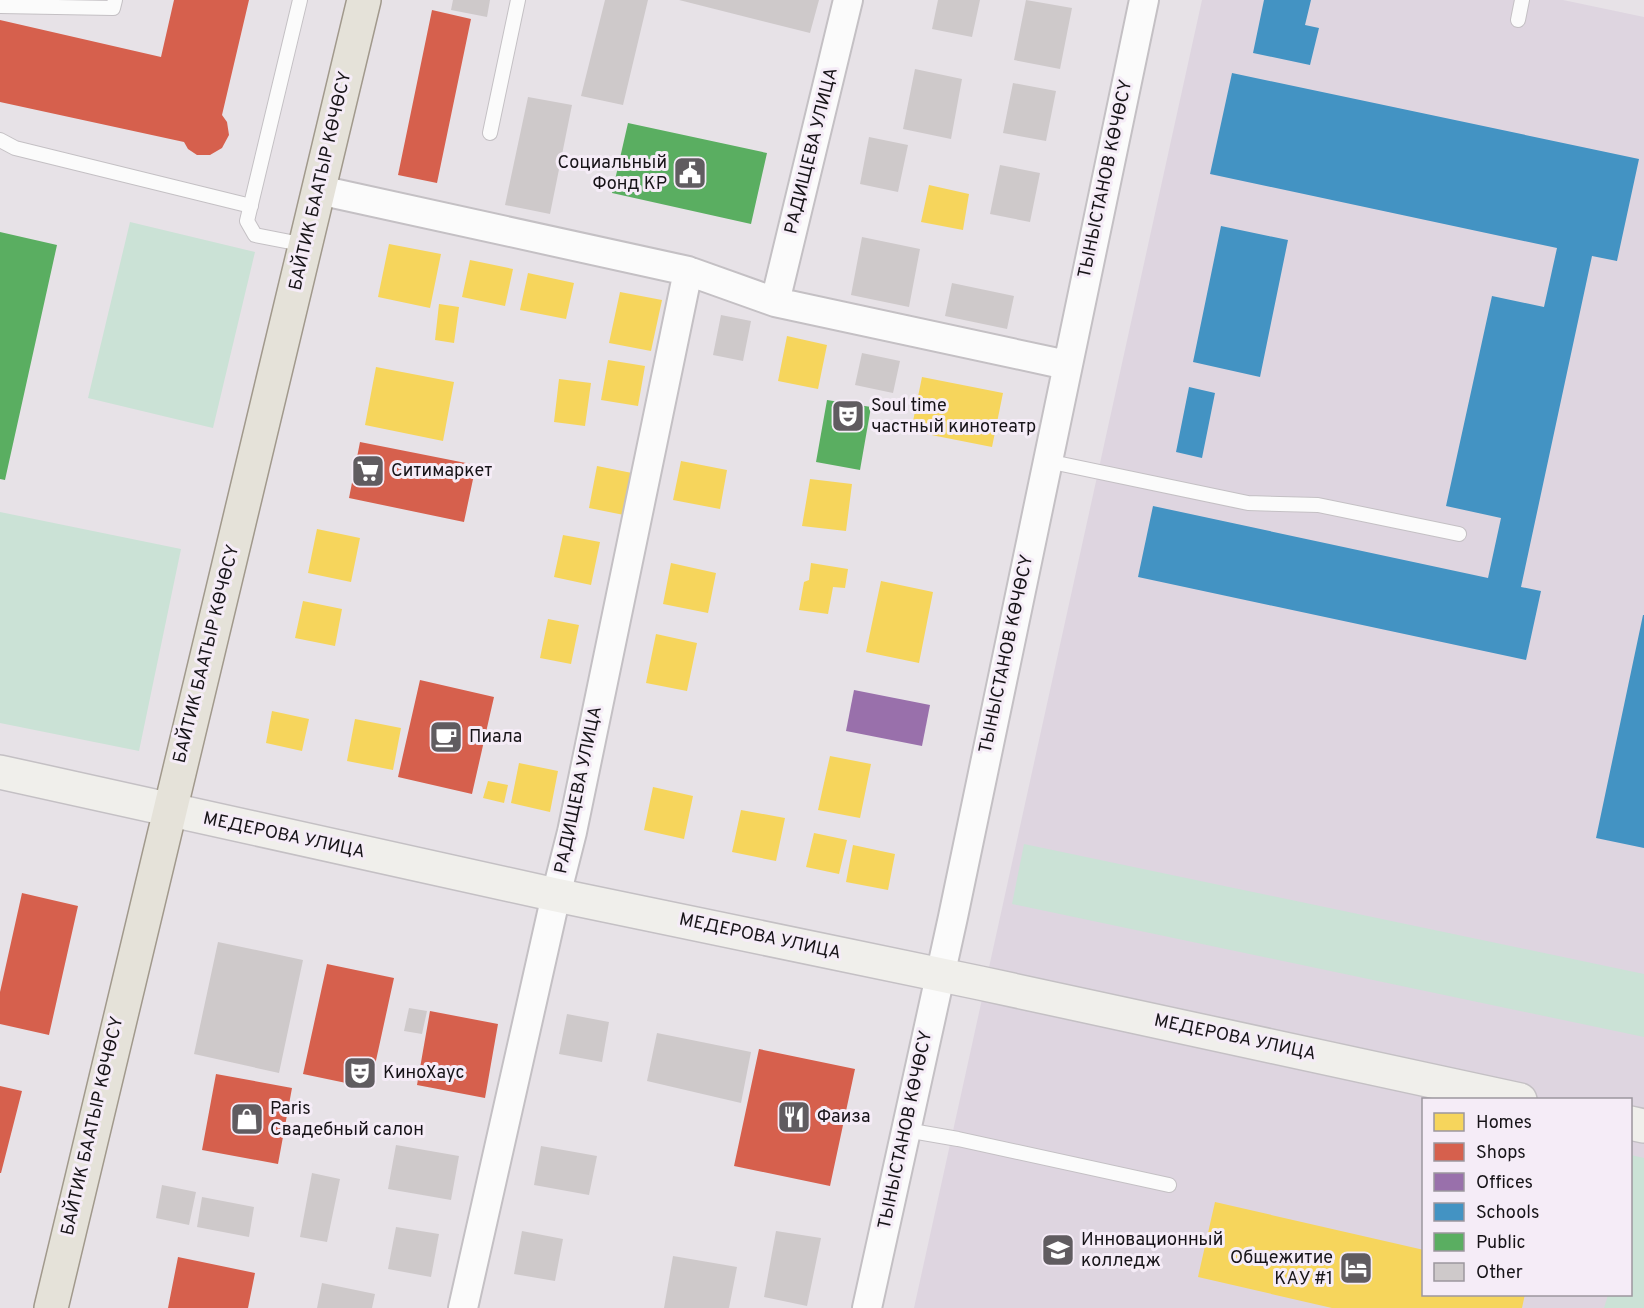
<svg xmlns="http://www.w3.org/2000/svg" width="1644" height="1308" viewBox="0 0 1644 1308" font-family="Overpass,sans-serif">
<rect width="100%" height="100%" fill="#e7e2e7"/>
<path fill="#ded5e0" fill-rule="evenodd" d="M1202,0h361l81,17v1291h-730zM1424,1100h206v194h-206z"/>
<path fill="#cbe2d6" d="M130,222l125,30 -42,176 -125,-30z
M0,512l181,37 -42,202 -139,-28z
M1024,844l620,130v63l-632,-133z
M1631,1155l13,3v150h-40l4,-13 22,-1z"/>
<path fill="#f6d55c" d="M929,185l40,9 -6,36 -42,-8z
M389,244l52,10 -11,54 -52,-11z
M470,260l43,9 -8,37 -43,-9z
M528,273l46,10 -8,36 -46,-9z
M620,292l42,8 -11,51 -42,-8z
M439,304l20,3 -5,36 -19,-3z
M787,336l40,9 -9,44 -40,-8z
M608,360l37,6 -7,40 -37,-6z
M376,367l78,15 -11,59 -78,-16z
M922,377l81,16 -11,54 -81,-16z
M559,379l32,4 -6,43 -31,-4z
M681,461l46,9 -7,39 -47,-9z
M597,466l35,7 -8,42 -35,-7z
M810,479l42,5 -6,47 -44,-5z
M317,529l43,9 -9,44 -43,-9z
M563,535l37,7 -9,43 -37,-8z
M671,563l45,10 -8,40 -45,-9z
M811,563l37,6 -3,19 -12,-1 -5,27 -29,-4 5,-28 5,-2z
M881,581l52,11 -14,71 -53,-11z
M303,601l39,8 -7,37 -40,-8z
M548,619l31,6 -8,39 -31,-6z
M656,634l41,9 -10,48 -41,-8z
M272,711l37,8 -7,32 -36,-8z
M355,719l46,9 -8,42 -46,-9z
M830,756l41,8 -11,54 -42,-8z
M519,763l39,8 -8,41 -39,-9z
M488,781l20,4 -4,18 -21,-5z
M653,787l40,9 -9,43 -40,-9z
M741,810l44,8 -9,43 -44,-9z
M814,833l33,7 -8,34 -33,-7z
M853,845l42,9 -7,36 -42,-8z
M1215,1202l209,48v44h101l-3,14h-190l-134,-31z"/>
<path fill="#d6604d" d="M174,0h75l-27,115 5,7 2,13 -7,13 -12,7h-13l-9,-6 -4,-7 -184,-40v-82l161,37z
M432,10l39,9 -34,164 -39,-8z
M360,442l116,23 -12,57 -115,-24z
M420,680l74,17 -22,97 -74,-17z
M22,893l56,13 -29,129 -49,-11v-32z
M327,964l67,14 -24,110 -67,-14z
M430,1011l68,13 -13,74 -68,-13z
M759,1049l96,20 -25,117 -96,-20z
M216,1074l76,14 -14,76 -76,-14z
M0,1086l22,5 -21,82h-1z
M178,1257l77,16 -7,35h-80z"/>
<path fill="#9970ab" d="M854,690l76,15 -8,41 -76,-15z"/>
<path fill="#4393c3" d="M1264,0h47l-6,25 14,3 -9,37 -57,-12z
M1232,73l407,86 -22,102 -25,-5 -71,331 20,4 -15,69 -388,-83 15,-71 335,72 13,-60 -55,-12 46,-210 52,11 13,-59 -347,-74z
M1221,226l67,14 -28,137 -67,-15z
M1189,387l26,6 -13,65 -26,-6z
M1643,615h1v233l-48,-10z"/>
<path fill="#5aae61" d="M628,123l139,30 -16,71 -139,-31z
M0,232l57,13 -52,235 -5,-1z
M827,400l44,7 -11,63 -44,-8z"/>
<path fill="#cec9ca" d="M453,0h37l-3,17 -36,-7z
M605,0h43l-25,105 -42,-9z
M679,0h140l-9,33z
M938,0h42l-8,37 -40,-8z
M1026,0l46,8 -12,61 -46,-9z
M915,69l47,10 -11,60 -48,-10z
M1013,83l43,8 -10,50 -43,-8z
M528,97l44,8 -22,109 -45,-9z
M869,137l39,8 -10,47 -38,-8z
M1000,165l40,8 -10,49 -40,-8z
M862,237l58,12 -11,58 -58,-12z
M952,283l62,13 -7,33 -62,-13z
M721,315l30,6 -8,40 -30,-6z
M862,353l38,8 -7,32 -38,-8z
M218,942l85,18 -24,113 -85,-19z
M409,1008l18,3 -5,23 -18,-3z
M567,1014l42,8 -7,40 -43,-8z
M657,1033l94,19 -10,51 -94,-22z
M396,1145l63,11 -8,44 -63,-11z
M541,1146l56,10 -8,39 -55,-10z
M312,1173l28,6 -13,63 -27,-5z
M162,1185l34,7 -7,33 -33,-7z
M202,1197l52,10 -5,30 -52,-10z
M396,1227l43,7 -8,43 -43,-8z
M522,1231l41,8 -8,42 -41,-7z
M776,1231l45,7 -14,68 -43,-9z
M673,1256l64,11 -8,41h-65z
M322,1283l53,11 -3,14h-55z"/>
<g fill="none" stroke-linecap="round" stroke-linejoin="round">
<defs>
<path id="lane" d="M300,0l-53,221 8,14 51,10
M0,6l113,2 2,-8
M1518,20l4,-20
M490,133l28,-133
M0,140l15,8 236,58
M1047,461l201,42 70,2 141,29
M906,1130l52,9 211,46"/>
<path id="street" d="M319,190l369,81 87,31 292,63
M775,302l73,-302
M463,1308l93,-413 16,-63 116,-561
M867,1308l86,-391 191,-917"/>
<path id="secondary" d="M0,772l556,123 424,88 540,117
M1630,1123l14,3"/>
<path id="primary" d="M51,1308l313,-1308"/>
</defs>
<use href="#lane" stroke="#c4c0c4" stroke-width="16"/>
<use href="#street" stroke="#c4c0c4" stroke-width="32"/>
<use href="#secondary" stroke="#c4c0c4" stroke-width="36"/>
<use href="#primary" stroke="#a1998c" stroke-width="36"/>
<use href="#lane" stroke="#fbfbfb" stroke-width="14"/>
<use href="#street" stroke="#fbfbfb" stroke-width="28"/>
<use href="#secondary" stroke="#f0efeb" stroke-width="33"/>
<use href="#primary" stroke="#e5e2d9" stroke-width="33"/>
</g>
<defs>
<symbol id="civic-square" viewBox="-11 -11 22 22"><rect x="-9" y="-9" width="18" height="18" rx="4" fill="#605c60" stroke="#f5ecf7"/><path d="M-.6-6.5H3V-4.5H.6V-3L4-1V1h2V6H-6V1h2V-1L-.6-3ZM-1.2 2.5V6h2.4V2.5Z" fill="#fff"/></symbol>
<symbol id="theatre-square" viewBox="-11 -11 22 22"><rect x="-9" y="-9" width="18" height="18" rx="4" fill="#605c60" stroke="#f5ecf7"/><path d="M-5-5.5Q0-4 5-5.5V0Q5 5 0 6Q-5 5-5 0ZM-3.3-2.5H-1v1.5H-3.3ZM1-2.5H3.3v1.5H1ZM-2.8 1Q0 5.5 2.8 1Z" fill="#fff"/></symbol>
<symbol id="supermarket-square" viewBox="-11 -11 22 22"><rect x="-9" y="-9" width="18" height="18" rx="4" fill="#605c60" stroke="#f5ecf7"/><path d="M-6-5.5h2.5l.6 2H6L4.5 2H-2.5L-4.4-4H-6ZM-1.5 3.2a1.3 1.3 0 1 0 .1 0ZM3 3.2a1.3 1.3 0 1 0 .1 0Z" fill="#fff"/></symbol>
<symbol id="cafe-square" viewBox="-11 -11 22 22"><rect x="-9" y="-9" width="18" height="18" rx="4" fill="#605c60" stroke="#f5ecf7"/><path d="M-5.5-4.5H6V0H3Q3 3.5 0 3.5H-2.5Q-5.5 3.5-5.5 0ZM3-3.2v2h1.7v-2ZM-6 4.5H4V6H-6Z" fill="#fff"/></symbol>
<symbol id="restaurant-square" viewBox="-11 -11 22 22"><rect x="-9" y="-9" width="18" height="18" rx="4" fill="#605c60" stroke="#f5ecf7"/><path d="M-5-6h1v4h1v-4h1v4h1v-4h1v5L-1.5 .5V6h-2V.5L-5-1ZM5-6V6H3V1.5H1.5Q1.5-4 5-6Z" fill="#fff"/></symbol>
<symbol id="shop-square" viewBox="-11 -11 22 22"><rect x="-9" y="-9" width="18" height="18" rx="4" fill="#605c60" stroke="#f5ecf7"/><path d="M-5-2.5h2.3a2.7 3.5 0 0 1 5.4 0H5L5.5 6h-11ZM-1.5-2.5h3a1.5 2.3 0 0 0-3 0Z" fill="#fff"/></symbol>
<symbol id="university-square" viewBox="-11 -11 22 22"><rect x="-9" y="-9" width="18" height="18" rx="4" fill="#605c60" stroke="#f5ecf7"/><path d="M0-5L7-2L0 1L-7-2ZM-4 1L0 2.5L4 1V4Q0 6-4 4Z" fill="#fff"/></symbol>
<symbol id="hotel-square" viewBox="-11 -11 22 22"><rect x="-9" y="-9" width="18" height="18" rx="4" fill="#605c60" stroke="#f5ecf7"/><path d="M-6-4.5h1.5V1H6V5H4.5V3h-9V5H-6ZM-4 0a1.8 1.8 0 1 1 3.6 0ZM.5 0V-2.5h3Q6-2.5 6 0Z" fill="#fff"/></symbol>
</defs>
<g fill-rule="evenodd">
<use href="#civic-square" x="671" y="154" width="38" height="38"/>
<use href="#theatre-square" x="829" y="397" width="38" height="38"/>
<use href="#supermarket-square" x="349" y="452" width="38" height="38"/>
<use href="#cafe-square" x="427" y="718" width="38" height="38"/>
<use href="#theatre-square" x="341" y="1054" width="38" height="38"/>
<use href="#restaurant-square" x="775" y="1098" width="38" height="38"/>
<use href="#shop-square" x="228" y="1100" width="38" height="38"/>
<use href="#university-square" x="1039" y="1231" width="38" height="38"/>
<use href="#hotel-square" x="1337" y="1249" width="38" height="38"/>
</g>
<g text-anchor="middle" dominant-baseline="central" stroke-width="6" stroke-linejoin="round" paint-order="stroke">
<g font-size="18" fill="#171418" stroke="#f5ecf7">
<text transform="translate(812 151) rotate(-76)">РАДИЩЕВА УЛИЦА</text>
<text transform="translate(1106 179) rotate(-78)">ТЫНЫСТАНОВ КӨЧӨСҮ</text>
<text transform="translate(321 181) rotate(-77)">БАЙТИК БААТЫР КӨЧӨСҮ</text>
<text transform="translate(207 654) rotate(-76)">БАЙТИК БААТЫР КӨЧӨСҮ</text>
<text transform="translate(1007 654) rotate(-78)">ТЫНЫСТАНОВ КӨЧӨСҮ</text>
<text transform="translate(579 790) rotate(-78)">РАДИЩЕВА УЛИЦА</text>
<text transform="translate(284 836) rotate(12)">МЕДЕРОВА УЛИЦА</text>
<text transform="translate(760 937) rotate(12)">МЕДЕРОВА УЛИЦА</text>
<text transform="translate(1235 1038) rotate(12)">МЕДЕРОВА УЛИЦА</text>
<text transform="translate(93 1126) rotate(-77)">БАЙТИК БААТЫР КӨЧӨСҮ</text>
<text transform="translate(906 1130) rotate(-78)">ТЫНЫСТАНОВ КӨЧӨСҮ</text>
</g>
<g font-size="18" fill="#171418" stroke="#f5ecf7" text-anchor="start">
<text x="667" y="163" text-anchor="end">Социальный<tspan x="667" dy="21">Фонд КР</tspan></text>
<text x="871" y="406">Soul time<tspan x="871" dy="21">частный кинотеатр</tspan></text>
<text x="391" y="471">Ситимаркет</text>
<text x="469" y="737">Пиала</text>
<text x="383" y="1073">КиноХаус</text>
<text x="270" y="1109">Paris<tspan x="270" dy="21">Свадебный салон</tspan></text>
<text x="817" y="1117">Фаиза</text>
<text x="1081" y="1240">Инновационный<tspan x="1081" dy="21">колледж</tspan></text>
<text x="1333" y="1258" text-anchor="end">Общежитие<tspan x="1333" dy="21">КАУ #1</tspan></text>
</g>
</g>
<rect x="1422" y="1098" width="210" height="198" fill="#f5ecf7" stroke="#9c969e" stroke-width="1.5"/>
<rect x="1434" y="1113" width="30" height="18" fill="#f6d55c" stroke="#9c969e" stroke-width="1.5"/>
<text x="1476" y="1128" font-size="18" fill="#171418">Homes</text>
<rect x="1434" y="1143" width="30" height="18" fill="#d6604d" stroke="#9c969e" stroke-width="1.5"/>
<text x="1476" y="1158" font-size="18" fill="#171418">Shops</text>
<rect x="1434" y="1173" width="30" height="18" fill="#9970ab" stroke="#9c969e" stroke-width="1.5"/>
<text x="1476" y="1188" font-size="18" fill="#171418">Offices</text>
<rect x="1434" y="1203" width="30" height="18" fill="#4393c3" stroke="#9c969e" stroke-width="1.5"/>
<text x="1476" y="1218" font-size="18" fill="#171418">Schools</text>
<rect x="1434" y="1233" width="30" height="18" fill="#5aae61" stroke="#9c969e" stroke-width="1.5"/>
<text x="1476" y="1248" font-size="18" fill="#171418">Public</text>
<rect x="1434" y="1263" width="30" height="18" fill="#cec9ca" stroke="#9c969e" stroke-width="1.5"/>
<text x="1476" y="1278" font-size="18" fill="#171418">Other</text>
</svg>
